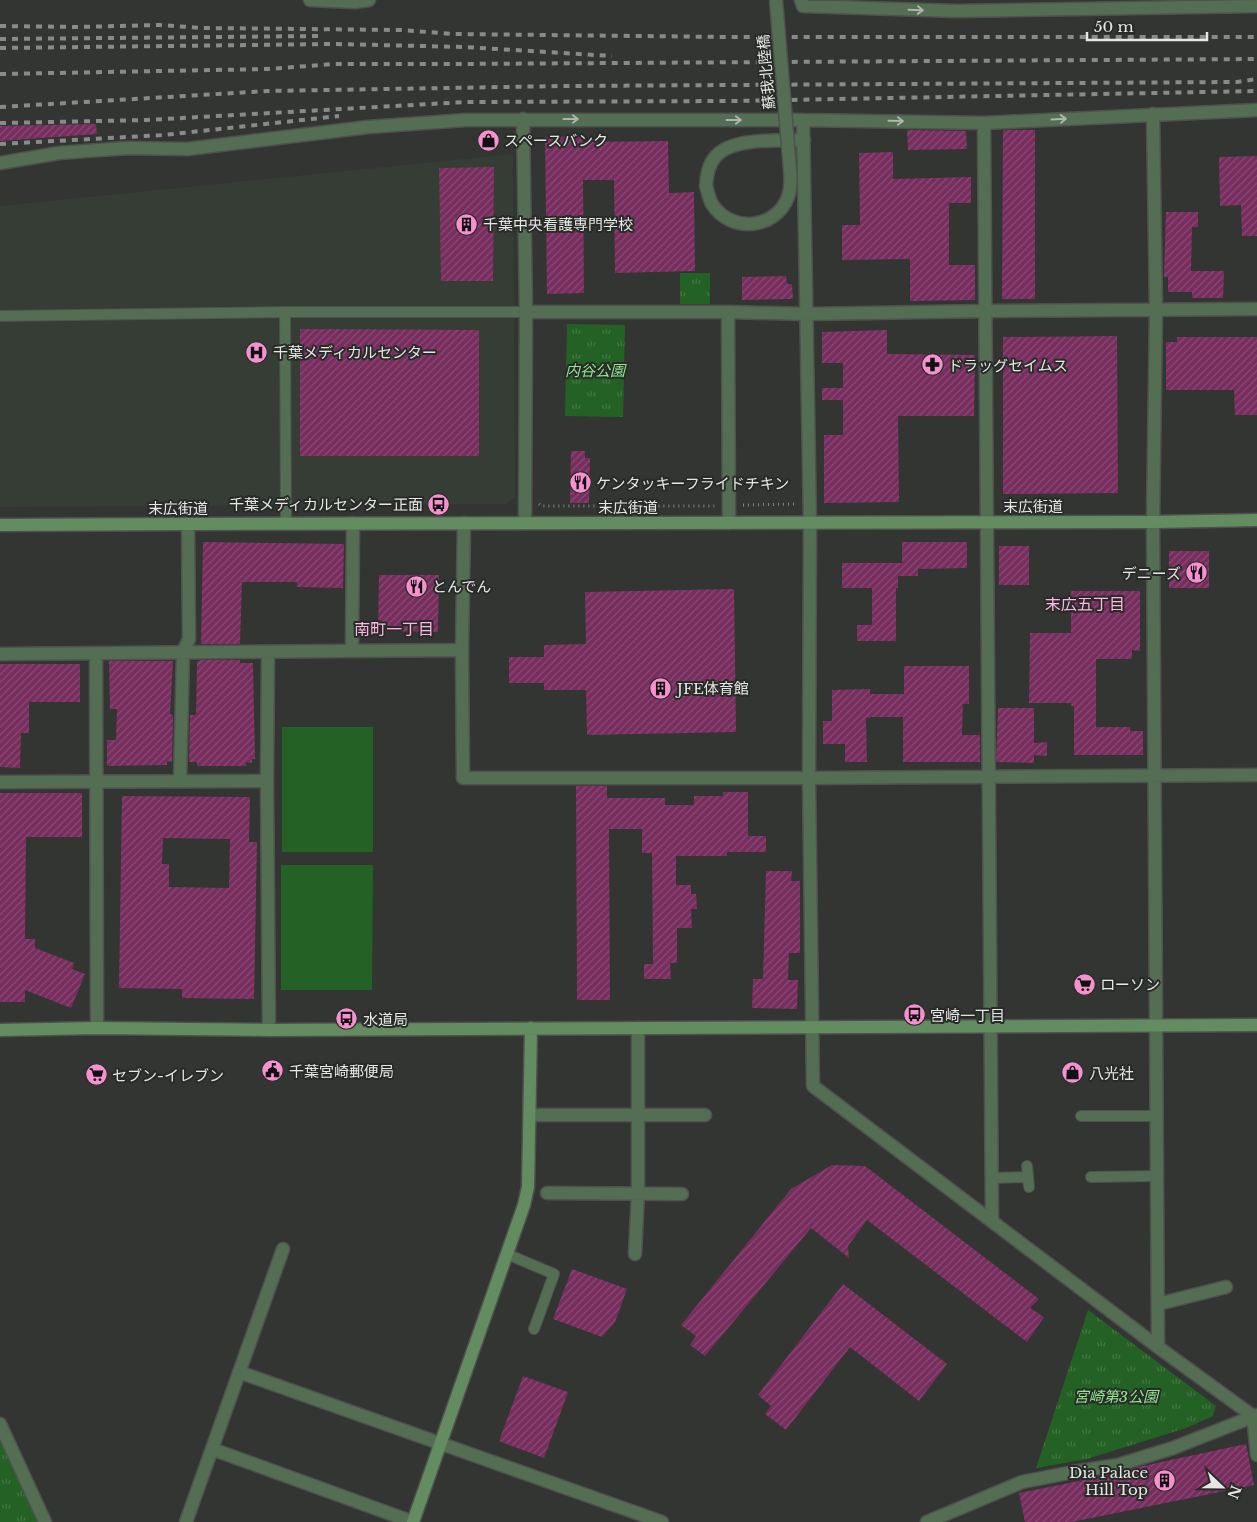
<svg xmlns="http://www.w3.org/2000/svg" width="1257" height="1522" viewBox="0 0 1257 1522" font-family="'Libre Baskerville','Noto Sans JP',serif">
<defs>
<pattern id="park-tufts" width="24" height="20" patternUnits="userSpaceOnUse" patternTransform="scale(1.25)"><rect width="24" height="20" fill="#236224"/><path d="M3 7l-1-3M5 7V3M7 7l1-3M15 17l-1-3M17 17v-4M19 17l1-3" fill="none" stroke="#437844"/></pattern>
<pattern id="building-hatch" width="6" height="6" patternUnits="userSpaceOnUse" patternTransform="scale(1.25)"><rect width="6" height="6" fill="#772d5d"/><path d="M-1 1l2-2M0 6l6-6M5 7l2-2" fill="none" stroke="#8a4b74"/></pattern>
</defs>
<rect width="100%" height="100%" fill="#323532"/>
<path fill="#353d35" d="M513,154l2,344 -9,6 -506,3v-301z"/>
<path fill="url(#park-tufts)" d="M680,273h30v31h-30z
M567,324l58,1 -2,92 -58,-1z
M1088,1310l128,96 -3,10 -27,12 -99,31 -51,9z
M0,1434l37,88h-37z"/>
<path fill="#236224" d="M282,727h91v125h-91z
M281,865h92l-1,125h-91z"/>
<path fill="url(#building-hatch)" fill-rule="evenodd" d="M96,124l1,10 -97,7v-15z
M907,130l59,1 1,18 -59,1z
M1003,130h32v169h-33z
M583,136v6l85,-1 1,52 25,-1 1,79 -80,2 -1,-93h-31l1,113 -37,1 -2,-157z
M893,152v27l78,-2v26h-22v62h26v35l-65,1v-42l-68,1v-35h18l-1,-72z
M1257,156v80h-15l-1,-31 -21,1 -1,-49z
M494,167l-1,114h-52l-2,-113z
M1166,212h32v15h-6l-1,44h33l-1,27h-31v-6h-24v-15h-4z
M786,276l1,8h5l1,15 -51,1v-23z
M300,329l179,1v126h-179z
M887,330v24l88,1 -1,61h-76l1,86 -75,1v-68h19v-35h-21v-12h21v-25h-21v-31z
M1117,336l1,157 -115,1v-157z
M1177,337h80v78h-22l-1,-25h-68v-48h11z
M571,451h14v7h5l-1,45h-19z
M203,542l141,2 -1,44 -46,-1v-5h-55l-2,62h-39z
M902,542h65v26l-49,1v7h-20v12h-2v53h-39v-16h15v-37h-30v-25h60z
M999,546h30v39h-30z
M1169,551h40v37h-40z
M379,575h60l-1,57 -60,-1z
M734,589l2,143 -149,3 -1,-45h-42v-7h-35v-26h35v-12l42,-1 -1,-52z
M1071,591h69v60l-8,-1v9h-36v68h34v4h13v24h-69v-49h-3v-3h-42l1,-70h41z
M201,660h39v3h13l2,96h-3v4l-6,-1v4h-49v-4h-8l1,-47h6l1,-53z
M109,661h64l-3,53 3,1 -1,47 -5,-1v4l-60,1v-26h9l1,-31h-7z
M0,664h80v38h-51v31h-8l-1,35 -20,-1z
M904,666h65v38h-6l-1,31h18v27h-77v-45h-33v1h-4l1,44h-22v-18h-22v-23h9v-31l38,-1v5h34z
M998,708h36v35l13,-1v14l-13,-1v8l-38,-1z
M576,786h31v12h58v7h29v-9h29v-4h25v44h18v16h-39v4h-51v29h15v9h5l1,15h-6l1,19h-15v35h-7l1,16h-27v-15h9l-1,-111h-10v-24h-33l1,171h-33z
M0,793h82v44h-56l-1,102h10v9l39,15 -2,6 13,5 -14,34 -46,-18v12h-25z
M122,796l128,1 -1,45h8l-3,157 -72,-1v-9l-63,-1zM163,838l67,1 -1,49 -60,-1v-23h-7z
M766,871h26l-1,10h9v72h-11l-1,27h10l-1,29 -45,-1 1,-29h10z
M832,1165l33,1 174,133 -9,9 14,9 -17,25 -160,-122 -19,26 1,12 -38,-30 -106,128 -15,-11 6,-9 -15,-11 110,-136z
M572,1269l55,20 -12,33 -13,15 -49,-18z
M843,1284l104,80 -28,37 -69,-54 -64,83 -21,-16 6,-8 -13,-11z
M523,1376l45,16 -24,66 -45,-17z
M1246,1444l8,41 -182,37h-47l-6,-29 100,-20 19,-6z"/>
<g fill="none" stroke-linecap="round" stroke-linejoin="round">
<defs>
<path id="lane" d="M285,312l1,211
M0,316l285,-4h241
M1081,1116h76
M1027,1166l2,21
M1091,1177l66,-1
M991,1178l37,-1
M507,1254l47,20 -20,55"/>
<path id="street" d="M310,0l45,2 14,-2
M801,0l2,6 154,5 300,-5
M1153,114l3,196 -3,212 5,825
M523,119l3,193 -1,211
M803,120l7,403 -1,255 4,308 345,261 95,69 4,39
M984,123c6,366 2,732 8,1098
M0,163l59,-10 68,-5 60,1 181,-22 98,-7h337l181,3 273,-13
M706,186c1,-11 2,-21 10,-30 17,-19 64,-15 88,-16
M526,312h202l79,2 180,-3 270,-2
M728,312l1,211
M464,523l-2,127 1,128h346l448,-3
M352,651l1,-128
M268,652l-1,129 2,249
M0,654l462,-4
M96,654l1,374
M180,781l3,-129 6,-13 -1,-115
M0,782l267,-1
M530,1115h175
M547,1193l135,1
M635,1254l3,-61v-165
M1158,1304l68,-17
M239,1372l423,150
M0,1424l45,98
M212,1449l201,73
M186,1522l97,-273
M927,1522l95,-40 51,-10 45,-7 55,-17 84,-33"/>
<path id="secondary" d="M0,525l188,-1 965,-2 104,-2
M0,1030l97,-2 172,2 988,-5
M413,1522l111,-317 4,-18 3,-159"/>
</defs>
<use href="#lane" stroke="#4f514f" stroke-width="12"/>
<use href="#street" stroke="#4f514f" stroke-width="15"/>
<use href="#secondary" stroke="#4f514f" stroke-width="15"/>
<path stroke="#818481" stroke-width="3" stroke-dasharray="1 4" stroke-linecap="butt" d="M539,504l3,2h175
M743,505l53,-1"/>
<use href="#lane" stroke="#536e52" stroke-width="10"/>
<use href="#street" stroke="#536e52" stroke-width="12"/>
<use href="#secondary" stroke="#638d61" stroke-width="12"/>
<path stroke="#898b89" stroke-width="4" stroke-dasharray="6 6" stroke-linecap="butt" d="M0,26l78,1 81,-2 44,3 198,2 53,4 276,3h527
M0,39l322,-3
M0,48l334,-4 131,3 147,9
M0,74l268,-5 66,-5h122l801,-5
M0,107l268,-16 296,-5 673,-4 20,-3
M0,123l147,-3 318,-18 269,-1 523,-10
M0,144l164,-9 175,-19"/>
<defs>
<path id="street-bridge" d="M706,186c2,6 3,13 6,18 19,30 64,25 76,-7 3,-9 3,-18 2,-27l-14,-170"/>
</defs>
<use href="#street-bridge" stroke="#4f514f" stroke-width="15" stroke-linecap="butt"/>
<use href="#street-bridge" stroke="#536e52" stroke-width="12"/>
</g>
<defs><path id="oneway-shaft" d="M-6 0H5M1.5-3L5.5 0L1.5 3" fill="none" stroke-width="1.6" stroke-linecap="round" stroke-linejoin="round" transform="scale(1.25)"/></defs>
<g stroke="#abb7aa">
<use href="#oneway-shaft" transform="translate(916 10) rotate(2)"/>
<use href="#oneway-shaft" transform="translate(571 119)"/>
<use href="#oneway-shaft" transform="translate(1059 119) rotate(-3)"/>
<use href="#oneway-shaft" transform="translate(734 120)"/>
<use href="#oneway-shaft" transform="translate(896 121) rotate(1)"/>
</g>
<defs>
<symbol id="shop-disc" viewBox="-11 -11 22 22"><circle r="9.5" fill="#f690cf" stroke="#282b28"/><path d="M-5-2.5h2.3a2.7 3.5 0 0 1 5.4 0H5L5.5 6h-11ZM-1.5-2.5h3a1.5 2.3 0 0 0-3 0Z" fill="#111"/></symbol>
<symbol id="building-disc" viewBox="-11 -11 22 22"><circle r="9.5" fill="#f690cf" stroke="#282b28"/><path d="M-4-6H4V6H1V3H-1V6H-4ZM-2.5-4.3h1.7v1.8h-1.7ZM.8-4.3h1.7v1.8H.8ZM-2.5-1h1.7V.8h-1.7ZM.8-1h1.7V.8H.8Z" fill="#111"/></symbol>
<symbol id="hospital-disc" viewBox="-11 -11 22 22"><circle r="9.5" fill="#f690cf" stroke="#282b28"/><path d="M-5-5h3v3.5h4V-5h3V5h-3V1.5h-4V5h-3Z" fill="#111"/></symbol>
<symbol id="pharmacy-disc" viewBox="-11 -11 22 22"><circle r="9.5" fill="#f690cf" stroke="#282b28"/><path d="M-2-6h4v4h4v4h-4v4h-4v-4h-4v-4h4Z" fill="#111"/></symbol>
<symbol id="restaurant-disc" viewBox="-11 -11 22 22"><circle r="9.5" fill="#f690cf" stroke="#282b28"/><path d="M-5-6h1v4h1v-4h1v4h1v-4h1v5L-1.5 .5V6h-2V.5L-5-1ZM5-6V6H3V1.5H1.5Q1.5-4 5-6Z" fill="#111"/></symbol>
<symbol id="bus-disc" viewBox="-11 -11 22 22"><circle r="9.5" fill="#f690cf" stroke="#282b28"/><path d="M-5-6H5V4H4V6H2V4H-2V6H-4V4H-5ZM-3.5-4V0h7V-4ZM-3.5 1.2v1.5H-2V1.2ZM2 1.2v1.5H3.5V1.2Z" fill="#111"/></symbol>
<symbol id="supermarket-disc" viewBox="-11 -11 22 22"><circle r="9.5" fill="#f690cf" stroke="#282b28"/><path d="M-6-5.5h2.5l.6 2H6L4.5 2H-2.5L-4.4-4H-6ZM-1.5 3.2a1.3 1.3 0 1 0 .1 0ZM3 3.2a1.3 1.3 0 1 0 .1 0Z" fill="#111"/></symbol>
<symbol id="civic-disc" viewBox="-11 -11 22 22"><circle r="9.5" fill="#f690cf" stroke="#282b28"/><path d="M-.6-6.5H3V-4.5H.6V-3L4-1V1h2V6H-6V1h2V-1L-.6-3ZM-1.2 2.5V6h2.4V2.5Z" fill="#111"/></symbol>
</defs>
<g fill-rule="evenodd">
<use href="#shop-disc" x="476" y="128" width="25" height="25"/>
<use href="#building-disc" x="454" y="212" width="25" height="25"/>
<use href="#hospital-disc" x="244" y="340" width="25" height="25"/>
<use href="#pharmacy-disc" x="920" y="352" width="25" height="25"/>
<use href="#restaurant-disc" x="568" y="470" width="25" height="25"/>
<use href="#bus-disc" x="426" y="492" width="25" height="25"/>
<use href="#restaurant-disc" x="1184" y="560" width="25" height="25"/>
<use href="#restaurant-disc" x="404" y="574" width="25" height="25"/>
<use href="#building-disc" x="648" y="676" width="25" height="25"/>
<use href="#supermarket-disc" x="1072" y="972" width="25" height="25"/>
<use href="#bus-disc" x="902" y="1002" width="25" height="25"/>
<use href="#bus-disc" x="334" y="1006" width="25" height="25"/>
<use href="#civic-disc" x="260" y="1058" width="25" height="25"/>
<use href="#shop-disc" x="1060" y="1060" width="25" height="25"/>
<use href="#supermarket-disc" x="84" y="1062" width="25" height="25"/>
<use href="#building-disc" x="1152" y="1468" width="25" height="25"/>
</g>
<g text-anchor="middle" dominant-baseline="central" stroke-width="4" stroke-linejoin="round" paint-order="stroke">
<g font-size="15" fill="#e5e7e5" stroke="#282b28">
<text transform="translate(766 72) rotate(-95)">蘇我北陸橋</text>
<text x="1033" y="506">末広街道</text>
<text x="628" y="507">末広街道</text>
<text x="178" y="508">末広街道</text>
</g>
<g font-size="15" fill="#e5e7e5" stroke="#282b28" text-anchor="start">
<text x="504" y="140">スペースバンク</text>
<text x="483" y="224">千葉中央看護専門学校</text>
<text x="273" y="352">千葉メディカルセンター</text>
<text x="948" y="365">ドラッグセイムス</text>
<text x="596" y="483">ケンタッキーフライドチキン</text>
<text x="423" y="504" text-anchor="end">千葉メディカルセンター正面</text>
<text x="1181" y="573" text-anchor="end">デニーズ</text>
<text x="432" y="586">とんでん</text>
<text x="677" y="688">JFE体育館</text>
<text x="1100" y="984">ローソン</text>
<text x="930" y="1015">宮崎一丁目</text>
<text x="363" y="1019">水道局</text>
<text x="289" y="1071">千葉宮崎郵便局</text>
<text x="1089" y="1073">八光社</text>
<text x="112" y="1075">セブン-イレブン</text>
<text x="1148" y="1472" text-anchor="end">Dia Palace<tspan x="1148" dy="17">Hill Top</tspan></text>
</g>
<g font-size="15" font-style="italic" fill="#91e88e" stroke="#282b28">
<text x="595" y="370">内谷公園</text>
<text x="1116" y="1396">宮崎第3公園</text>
</g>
<g font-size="16" fill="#ffb6e1" stroke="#282b28">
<text x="1085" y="604">末広五丁目</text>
<text x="394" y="629">南町一丁目</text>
</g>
</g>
<g transform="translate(1222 1487) rotate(112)" stroke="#282b28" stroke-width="4" paint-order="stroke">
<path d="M0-4L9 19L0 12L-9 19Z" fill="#e5e7e5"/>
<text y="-8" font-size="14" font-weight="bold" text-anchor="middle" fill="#e5e7e5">N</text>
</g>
<path d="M1087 32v8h120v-8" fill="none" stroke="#e5e7e5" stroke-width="2.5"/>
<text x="1094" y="32" font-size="15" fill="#e5e7e5" stroke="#282b28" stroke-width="4" paint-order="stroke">50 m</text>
</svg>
